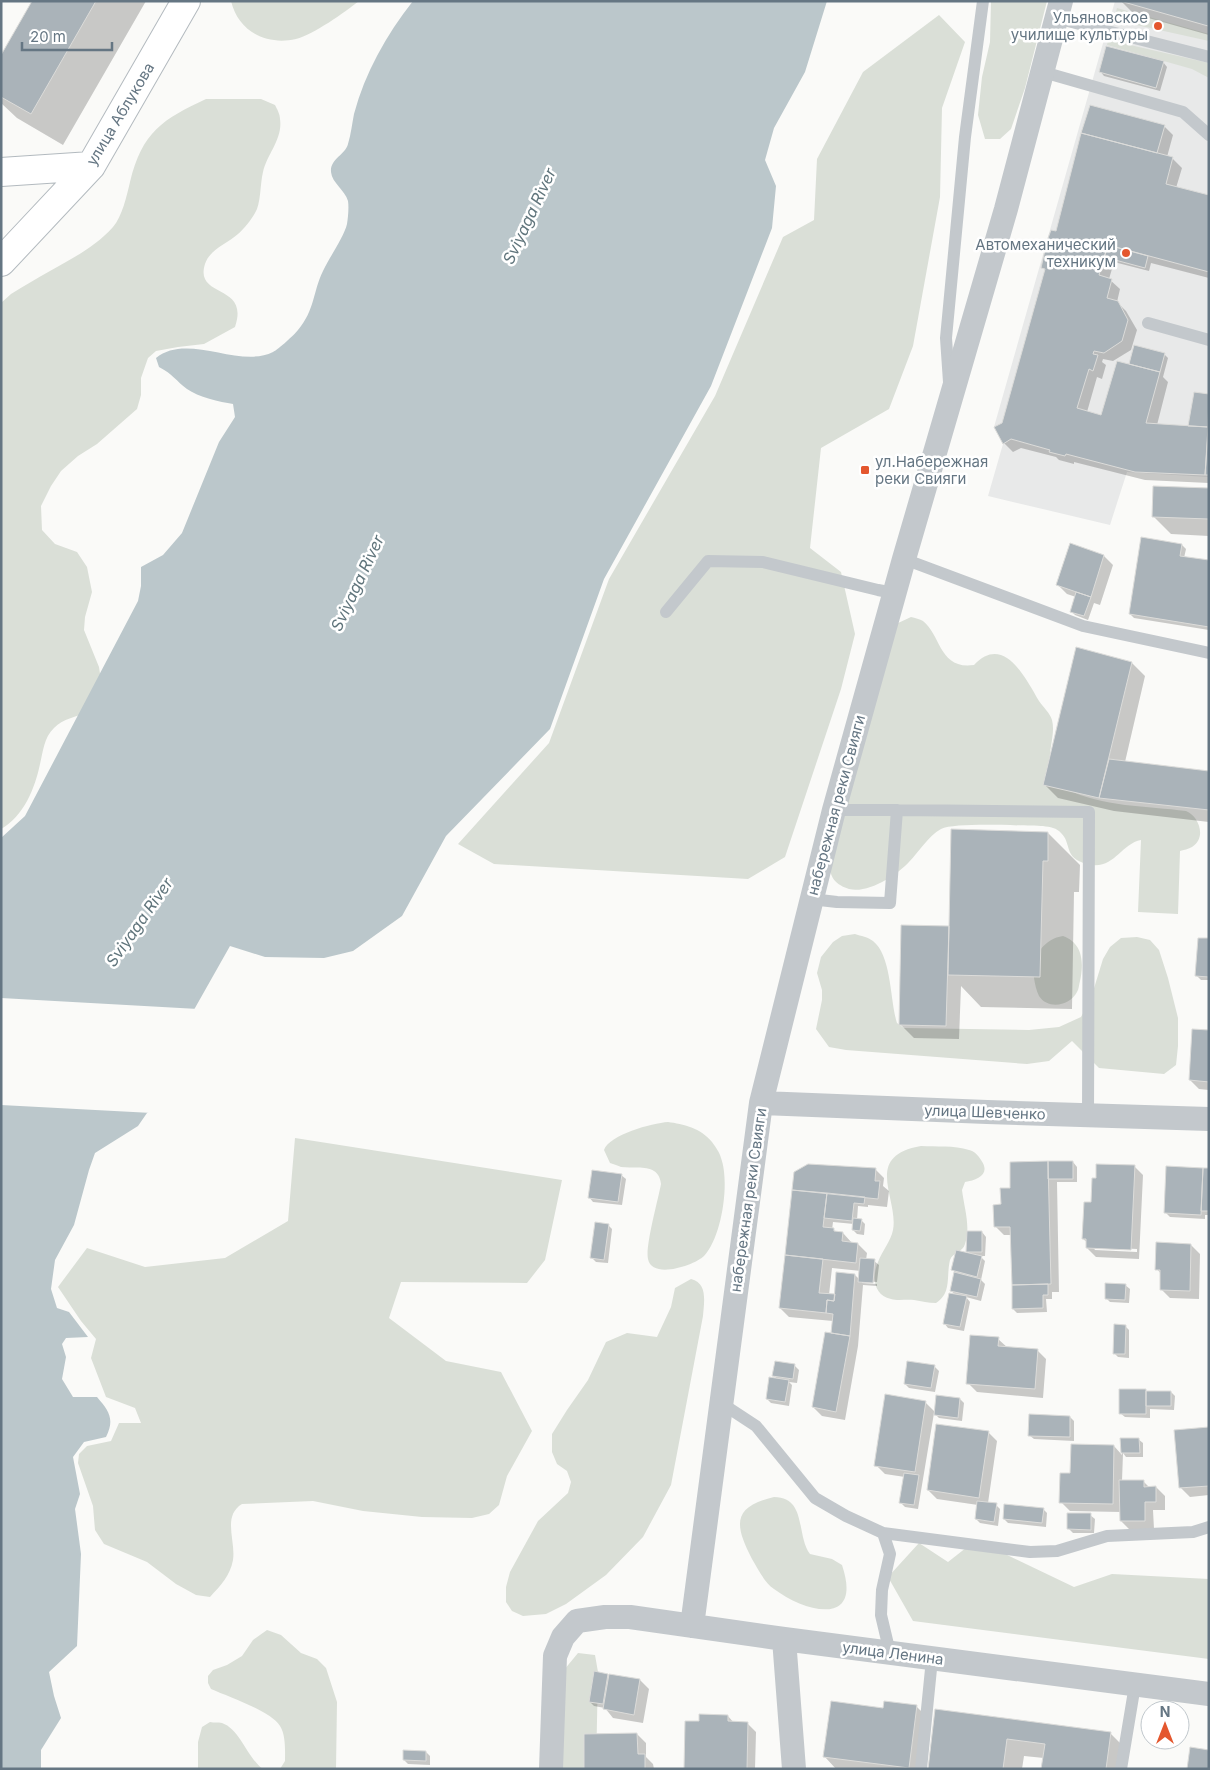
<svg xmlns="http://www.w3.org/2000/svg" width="1210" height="1770" viewBox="0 0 1210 1770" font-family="Inter,sans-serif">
<rect width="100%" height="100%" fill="#fafaf8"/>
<path fill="#e8e9e9" d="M1115,1h94v462l-1,14 -81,-5 -17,53 -122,-29 15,-52 -9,-17z"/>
<path fill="#dadfd7" d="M231,1h128c-15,12 -45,33 -63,38 -30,7 -58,-8 -65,-38z
M991,1h56l-22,87 -14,41 -11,10h-15l-7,-24 4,-38 8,-35z
M1117,8l92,26v7l-95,-21z
M939,15l26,27 -23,66 -2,89 -27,149 -24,63 -68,39 -11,100 31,24 14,62 -14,55 -56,168 -37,22 -254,-15 -36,-20 91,-101 60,-164 106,-183 68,-159 31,-17 3,-61 46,-87z
M1108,40l101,23v15l-17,-9 -85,-24z
M206,99h55l14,6c2,4 5,9 5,14 3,20 -13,35 -17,53 -3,12 -2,32 -8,41 -4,7 -11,16 -17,21 -11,10 -28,15 -33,30 -11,35 45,19 30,63l-31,17 -26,3 -22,4 -8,7 -7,20v17l-4,14 -40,35 -19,12 -17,15 -10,15 -10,20 1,24 13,14 22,8 10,15 5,25 -7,25 -1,13 15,37 2,13 -12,32c-11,4 -27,7 -35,16 -10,9 -11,24 -14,36 -5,24 -16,52 -39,65v-526l10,-9c13,-8 26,-16 39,-23 23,-13 45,-24 63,-44 9,-10 14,-32 17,-45 12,-50 33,-63 76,-83z
M911,617c4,1 9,2 12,4 18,14 16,49 51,44 30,-32 52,14 65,36 4,6 11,12 13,19 5,19 -11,43 5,63 2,2 7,4 10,6 34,18 81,17 119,22 13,5 21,27 6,36 -3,2 -9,3 -12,4l-2,63 -40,-2 3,-72c-21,4 -27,31 -54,24 -24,-6 -15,-21 -26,-31 -4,-5 -11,-6 -18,-7 -20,0 -87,-4 -102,3 -13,7 -22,23 -32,33 -12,13 -41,32 -60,27 -18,-6 -18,-14 -22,-31l69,-234z
M855,934c6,2 13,3 18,7 19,15 17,61 24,82l7,5 125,2 30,-3 22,-10 10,-19 12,-39 7,-12 11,-9 16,-1 13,3 9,10 9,28 10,40v28l-2,19 -12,9 -65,-6 -27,-27 -23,20 -22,3 -181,-14 -17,-3 -13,-18 6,-29v-10l-5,-17 4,-16 12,-15 9,-6z
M1063,936c20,7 21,27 17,45 -1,3 -1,8 -3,11 -7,14 -29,18 -38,4 -3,-6 -4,-12 -5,-18 -3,-20 9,-39 29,-42z
M668,1122c15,2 33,6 44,20 3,4 8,11 9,16 9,24 1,79 -17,98 -9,9 -52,24 -56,3 -3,-12 10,-59 13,-75 -2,-22 -25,-15 -40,-17 -3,-1 -7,-3 -11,-4l-6,-13c5,-15 48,-27 64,-28z
M295,1138l267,42 -17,80 -18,23 -126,-1 -12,36 57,43 55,11 31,59 -25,45 -8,29 -10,9 -17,4 -50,-1 -59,-6 -50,-10 -71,3c-20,12 -6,37 -9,56 -3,16 -12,25 -23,37l-14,-2 -20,-11 -29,-22 -43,-18 -9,-14 -2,-24 -15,-43 1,-9 8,-8 24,-5 8,-18h22l-6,-15 -29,-11 -15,-39 5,-19 -15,-18 -23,-34 29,-39 58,19 80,-9 63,-37z
M921,1146c15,1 33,-1 48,4 5,1 9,5 12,10 10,14 -3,20 -16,22l-3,8c2,17 9,37 3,54 -2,8 -12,8 -15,16 -4,16 2,33 -14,43 -8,0 -14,-2 -22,-3 -8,-1 -16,1 -23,-1 -18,-4 -19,-23 -13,-37 4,-11 13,-21 15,-32 6,-31 -31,-74 28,-84z
M691,1279c17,4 13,23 12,37l-32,169 -28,52 -37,38 -40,29 -20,10 -23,2 -11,-5 -6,-9v-15l4,-15 28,-51 30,-28 3,-11 -4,-11 -10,-7 -5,-12v-18l15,-24 21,-30 18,-38 21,-9 30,4 14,-30 4,-19z
M774,1497c33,0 22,39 36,57l22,5 10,6c21,62 -36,48 -68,24 -10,-7 -16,-20 -22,-30 -17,-33 -21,-52 22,-62z
M976,1540l98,47 38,-13 97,5v80l-296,-38 -25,-44 31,-34 29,19z
M267,1630l14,5 20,18 16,6 9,9 11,34 -1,67h-56l5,-8c0,-10 1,-26 -5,-35 -9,-15 -51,-29 -69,-37l-3,-6v-7l5,-6 14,-5 15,-9 11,-16z
M578,1653l17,2 3,17 -2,97h-52l20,-99z
M210,1722c4,1 8,0 12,1 18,6 26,36 41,46h-65v-27l4,-15z"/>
<path fill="#bbc7cb" d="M413,1h414l-22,71 -31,56 -9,32 11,26 -4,42 -61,158 -107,193 -54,150 -104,107 -44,80 -49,35 -29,7 -59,-1 -35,-11 -48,85 -5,64 -30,18 -9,13 -43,27 -6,17 -15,55 -19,35 -4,29 6,19 12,4 19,25 -22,1 -4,6 4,13 -4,22 11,18h24c12,14 18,22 9,40l-22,5 -11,15 7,37 -5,15 6,45 -4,92 -28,26 5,24 7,22 -20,32v19h-40v-931l24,-22 113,-215 3,-15v-19l22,-12 19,-22 37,-91 16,-25 -2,-13c-13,-2 -35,-7 -46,-15 -11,-8 -14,-15 -28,-22l-3,-9c31,-26 83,11 117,-6 6,-3 21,-17 25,-22 17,-20 15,-39 25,-59 6,-13 21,-34 24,-47 1,-6 2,-17 1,-23 -3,-11 -16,-18 -17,-29 -1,-13 14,-17 17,-28 3,-10 4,-20 6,-30 11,-41 32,-79 59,-113z"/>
<path fill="#fafaf8" d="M1,998l197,11 -13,23 2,16 -2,36 -5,12 -28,17 -151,-8z"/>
<path fill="#0003" fill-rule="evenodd" d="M34,1h112l-83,144 -46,-27 -16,-15v-45z
M1121,1h88v34l-75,-21z
M1163,62l4,5 -7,24 -56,-15 -4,-5z
M1164,126l9,9 -6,22 6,2 9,9 -6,20 33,9v81l-58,-15 -2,8 -35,-9 -5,17 11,10 -3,13 9,9 11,19 -6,20 -18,11 -10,-2 -1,3 4,3 -4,14 -5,-2 -10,35 15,4 32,-50 -3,-3 33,-9 4,4 -5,19 5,5 -11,43 32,2 20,-32v88l-64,-3 -71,-18v2l-15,-4 -3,-3 -35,-9 -8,4 -9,-9v-19l42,-153 -4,-4 14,-34z
M1209,489v47l-38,-2 -18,-18z
M1071,545l33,11 9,9 -13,40 -6,-2 -6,17 -13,-5 -4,-4 5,-14 -9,-3 -9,-9z
M1182,545l4,4 -2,9 25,4v68l-75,-12 -4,-4z
M1132,663l13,13 -20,86 84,10v50l-95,-11 -56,-13 -13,-13z
M1048,833l32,32 -1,27h-5l-2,117 -91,-2 -20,-21 -2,53 -45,-1 -14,-14 48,-97 2,2z
M1209,940v40h-8l-4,-4z
M1209,1031v59l-10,-1 -9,-9z
M1073,1162l4,5v15h-20l2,110h-7v7h-6l1,13 -30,1 -4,-4 -1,-74h-8l-9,-9 7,-20 10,-17z
M1134,1166l9,9 -4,84 -43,-2 -9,-9 1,-5 -5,-4 9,-36zM1093,1247l44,2v3l-42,-2z
M875,1169l9,9 -1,8 6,5 -2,16 -19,-2v2l-10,-1 -1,14h4l4,4 -1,11 -7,-1 -4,-4 1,-6 -21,-2 -1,8 11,3 9,10 6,1 9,9 -1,7 8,1 5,4 -2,17 -15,-1v2l15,1v2l-14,-1 -5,61 -13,74 -23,-4 -9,-9 19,-73 1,-13 -44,-4 -9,-9 16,-135zM832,1268l29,3 -1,9 -5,-5 -19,20h-7z
M1209,1169v46h-4v4l-35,-2 -4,-4z
M621,1175l5,4 -4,26 -29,-3 -4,-5z
M608,1225l4,4 -4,34 -12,-1 -4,-4z
M982,1232l4,5 -1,19h-5l5,5 -4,19 4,4 -4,17 -15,-4 4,5 -6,29 -16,-3 -4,-5 12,-28 -5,-4 4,-18 -2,-3 18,-15 -3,-4z
M1191,1245l9,9 -1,45 -29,-1 -9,-9v-15l-4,-5z
M1125,1285l5,4 -1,14 -19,-1 -4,-4z
M1125,1326l4,4v28l-11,-1 -4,-4z
M998,1339l10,9 29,2 9,9 -3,39 -66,-6 -9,-9z
M794,1365l5,5 -2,13 -8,-1 3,3 -3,21 -18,-3 -4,-4 10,-20 -3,-3z
M934,1366l5,5 -4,21 -26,-4 -4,-4z
M1171,1392l4,4 -1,14 -24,-1v9l-25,-1 -5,-4z
M960,1399l4,4 -2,18 -23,-3 -5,-5 -16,96 -13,-2 -4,-4 4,-26 -20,-3 -9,-9 49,-63 10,10z
M1070,1417l4,4v20l-40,-2 -5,-4z
M1209,1428v67l-19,2 -9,-9z
M988,1432l9,9 -9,62 8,2 4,4 -2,17 -18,-3 -4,-4 2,-14 -41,-6 -9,-9z
M1138,1439l5,4v14h-17l-3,-4 -1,28h21l7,7 6,-1 9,9v14h-12l1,19 -24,1 -9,-9v-9l-51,-1 -9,-9 10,-28 43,-28 8,9v-15z
M1043,1509l4,4 -1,14 -38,-4 -4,-4z
M1090,1515l5,4 -1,14h-21l-4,-4z
M595,1673l13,2 2,2 30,3 9,9 -6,34 -30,-5 -8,-10 -11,-2 -4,-4z
M916,1706l14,14 -6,49h-88l-11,-12 59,-48z
M936,1711l174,22 18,18 -3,18h-83l2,-11 -20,-2 -2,13h-93z
M728,1716l6,7h13l9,9 -1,37h-70l15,-47z
M637,1734l9,9v14l7,7 1,5h-69z
M426,1752l4,4v9l-22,-1 -4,-4z"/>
<path fill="#aab3b9" stroke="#dcdcda" d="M32,1h64l-65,113 -30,-17v-42z
M1120,1h89v21l-1,4z
M1106,46l58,15 -8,27 -57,-16z
M1090,105l75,20 -8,28 -76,-20z
M1081,133l92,24 -7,27 43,11v77l-101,-27 -9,30 13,4 -5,19 11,3 10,19 -6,21 -18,12 -10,-2 -1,3 5,1 -5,16 -4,-2 -12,39 24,7 16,-54 43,11 -14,51 62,4 -3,48 -70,-3 -69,-18 -1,2 -16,-4 1,-2 -39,-11 -8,5 -9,-17 8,-4 43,-154 -4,-1 6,-27 4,-11 5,1z
M1108,245l40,11 -3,12 -41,-11z
M1134,345l31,8 -5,19 -31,-8z
M1194,392l15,2 -1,33 -20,-1z
M1209,420v55h-4z
M1153,486l56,2v31l-57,-2z
M1141,537l41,7 -2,12 29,4v67l-80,-13z
M1070,543l34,12 -13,42 -35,-12z
M1076,592l15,5 -7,19 -14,-4z
M1076,647l56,15 -33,136 -56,-13z
M1109,759l100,12v39l-110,-12z
M951,829l97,3v29h-5l-3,116 -92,-2z
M901,925l48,1 -3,100 -47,-1z
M1198,938h11v39l-14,-1z
M1192,1029l17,1v52l-20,-2z
M1048,1161l3,123 -39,1 -2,-58h-16l-1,-22 8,-1 -1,-16h10v-26z
M1048,1161h25v18h-25z
M808,1164l68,4 -1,13h5l-2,18 -86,-9 2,-18z
M1096,1164l39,1 -4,85 -45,-2v-9h-4l2,-37h7l1,-24h4z
M1166,1166l37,2 -2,47 -37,-2z
M1203,1168h6v43h-8z
M592,1170l30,4 -4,28 -30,-4z
M792,1190l35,3 -4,34 11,1v3l9,1 -1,9 16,2 -2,20 -71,-8z
M827,1193l38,4 -1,7 -10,-1 -2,18 -28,-3z
M853,1218l9,1 -2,12 -8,-1z
M595,1222l14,2 -5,36 -14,-2z
M967,1231h15v21h-16z
M1156,1242l35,2 -1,47 -30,-1v-20h-5z
M956,1250l26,6 -5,21 -26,-7z
M785,1255l38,4 -4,34 16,1 -1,7 -7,-1 -1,13 -47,-5z
M860,1258l15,1 -2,24 -15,-1z
M836,1272l19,2 -5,62 -19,-3 2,-19 -7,-1 1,-13 7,1z
M954,1272l27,7 -4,18 -27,-6z
M1105,1283l21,1 -1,16 -20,-1z
M1048,1284v11h-5v13l-31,1v-24z
M949,1293l18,3 -7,31 -17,-3z
M1114,1324l12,1 -1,29h-12z
M825,1332l25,4 -14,76 -24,-5z
M970,1335l29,2 -1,9 40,3 -3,40 -69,-5z
M775,1361l20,3 -2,15 -21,-3z
M907,1361l28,4 -4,23 -27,-4z
M769,1377l20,3 -4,22 -19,-3z
M1119,1389h27v25h-27z
M1146,1391h25v15h-25z
M885,1394l41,7 -11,71 -41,-6z
M936,1395l24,3 -2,20 -24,-3z
M1029,1414l41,2v21l-42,-1z
M936,1424l53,7 -10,67 -52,-8z
M1209,1427v59l-30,2 -5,-58z
M1120,1438h19l1,15h-19z
M1071,1444l43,1 -1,59 -54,-1 1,-30h10z
M904,1473l15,2 -5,30 -15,-2z
M1119,1480h25v7l12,-1v16h-11v19h-25z
M977,1501l20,2 -3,19 -19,-3z
M1004,1504l40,4 -2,15 -39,-4z
M1067,1513h24v17l-24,-1z
M594,1671l14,3 -5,30 -14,-2z
M609,1674l31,5 -6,36 -31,-6z
M831,1701l52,7 1,-7 33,4 -8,63 -86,-11z
M935,1709l176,23 -5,37h-65l4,-25 -38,-5 -4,30h-75z
M699,1714l29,1v6l20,1 -1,47h-63l1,-48h14z
M637,1733l1,21h7v15h-61v-35z
M1190,1747l19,3v19h-22z
M403,1750l23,1v10l-23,-1z"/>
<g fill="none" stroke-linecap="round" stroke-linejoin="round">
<defs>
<path id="secondary" d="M1,172l90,-6
M1,262l90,-96 95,-165"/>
</defs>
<use href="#secondary" stroke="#b3babf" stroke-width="30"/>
<path stroke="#c3c8cc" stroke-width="12" d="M1056,18l153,39
M1043,72l140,40 26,23
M1148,323l61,17
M949,382l-3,-44 19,-201 18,-136
M904,559l179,67 126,27
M666,612l42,-51 55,1 115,28 16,3
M897,810l192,2 -1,304
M811,899l26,3 53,1 7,-93h-63
M721,1403l35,23 59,72 31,18 37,17 147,19 27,-1 50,-15 86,-4 16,-5
M883,1533l7,21 -8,36 -1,25 9,38
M921,1769l11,-110
M1121,1769l14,-84"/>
<path stroke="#c3c8cc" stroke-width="24" d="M761,1103l226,9 222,7
M692,1626l69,-523 73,-293 70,-251 102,-350 55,-208
M784,1639l10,130
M551,1769l4,-113 8,-19 14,-16 28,-4h25l154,22 425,55"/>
<use href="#secondary" stroke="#fff" stroke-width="28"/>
</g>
<g fill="#e4572e" stroke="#fff" stroke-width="2">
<circle cx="1158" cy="26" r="5"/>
<circle cx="1126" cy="253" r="5"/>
<rect x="860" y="465" width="10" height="10" rx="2.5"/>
</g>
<g text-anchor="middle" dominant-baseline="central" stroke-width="5" stroke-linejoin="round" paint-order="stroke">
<g font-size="15" fill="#657683" stroke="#fff" text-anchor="end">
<text x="1148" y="17">Ульяновское<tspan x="1148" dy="17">училище культуры</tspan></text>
<text x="1116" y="244">Автомеханический<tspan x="1116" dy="17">техникум</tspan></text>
<text x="875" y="461" text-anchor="start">ул.Набережная<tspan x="875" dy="17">реки Свияги</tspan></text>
</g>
<g font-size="15" fill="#657683" stroke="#fff">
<text transform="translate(120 114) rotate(-59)">улица Аблукова</text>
<text transform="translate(836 805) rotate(-75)">набережная реки Свияги</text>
<text transform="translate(985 1112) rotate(2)">улица Шевченко</text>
<text transform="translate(748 1200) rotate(-82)">набережная реки Свияги</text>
<text transform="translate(893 1653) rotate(7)">улица Ленина</text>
</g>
<g font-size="16" font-style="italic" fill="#60757c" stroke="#fff">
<text transform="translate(529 216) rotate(-65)">Sviyaga River</text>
<text transform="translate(357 583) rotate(-65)">Sviyaga River</text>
<text transform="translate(139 922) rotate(-55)">Sviyaga River</text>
</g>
</g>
<rect width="1210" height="1770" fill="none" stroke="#657683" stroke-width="5"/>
<g transform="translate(1165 1725)"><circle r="24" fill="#ffffff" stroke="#c1c8cd"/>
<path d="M0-4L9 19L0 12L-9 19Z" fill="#e4572e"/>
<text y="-8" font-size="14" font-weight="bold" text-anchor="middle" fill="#657683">N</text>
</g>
<path d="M22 42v8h90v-8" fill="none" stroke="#657683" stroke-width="2.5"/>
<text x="30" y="42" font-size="15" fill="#657683" stroke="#ffffff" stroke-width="4" paint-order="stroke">20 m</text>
</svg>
